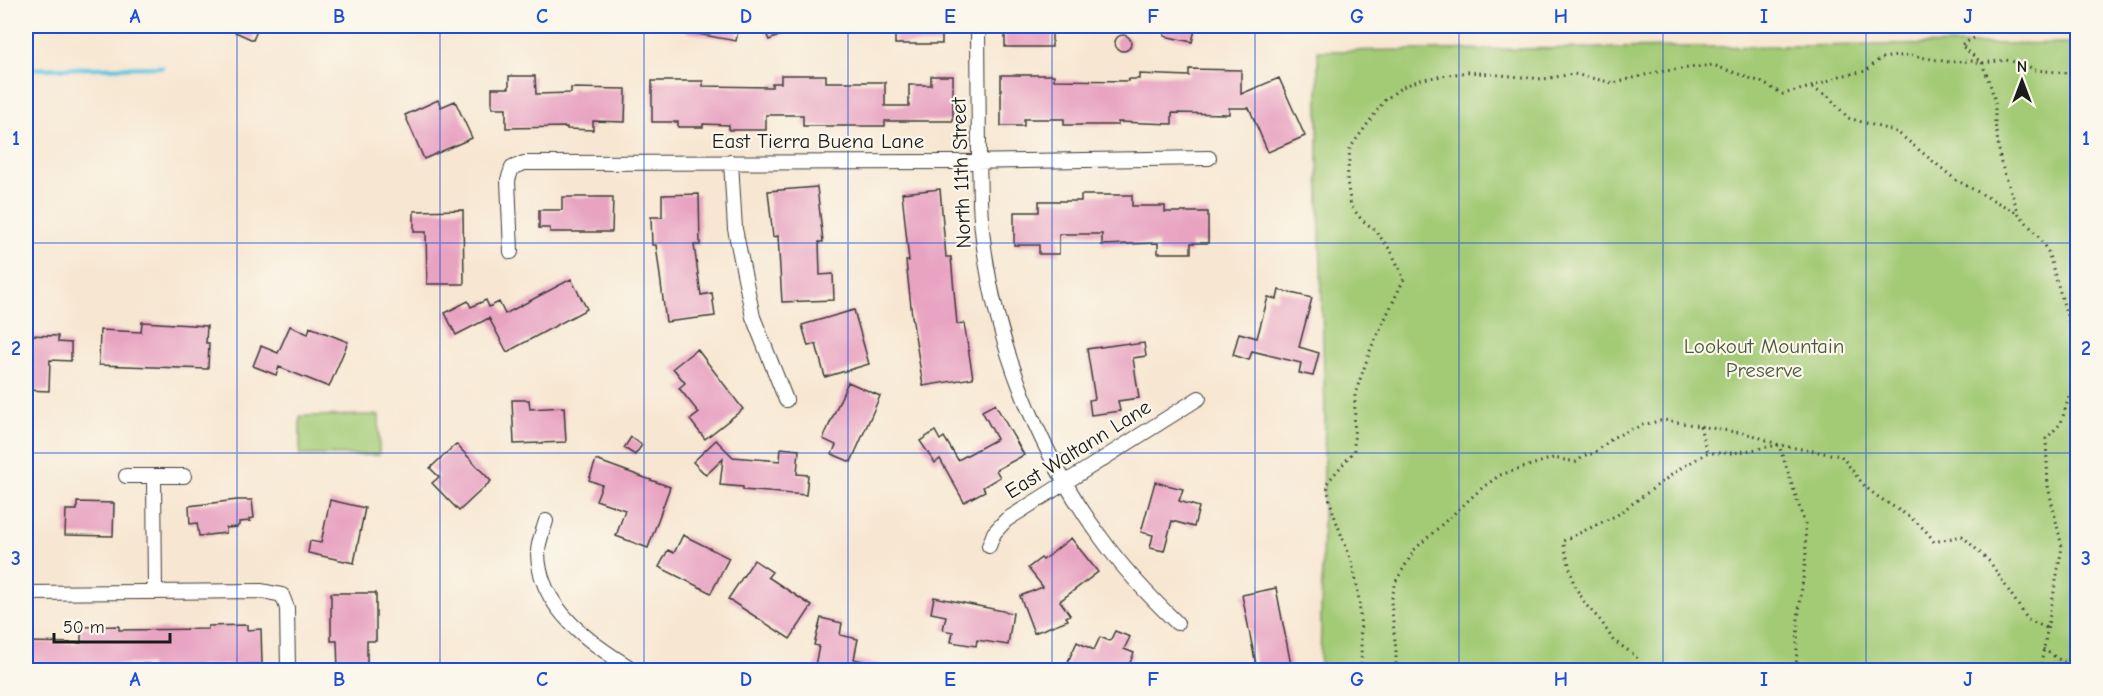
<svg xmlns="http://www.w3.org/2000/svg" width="2103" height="696" viewBox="0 0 2103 696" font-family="'Comic Neue',sans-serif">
<rect width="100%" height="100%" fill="#fbf7ec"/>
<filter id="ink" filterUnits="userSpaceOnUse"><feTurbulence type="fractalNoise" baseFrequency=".0167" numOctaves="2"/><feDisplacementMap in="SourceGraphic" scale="12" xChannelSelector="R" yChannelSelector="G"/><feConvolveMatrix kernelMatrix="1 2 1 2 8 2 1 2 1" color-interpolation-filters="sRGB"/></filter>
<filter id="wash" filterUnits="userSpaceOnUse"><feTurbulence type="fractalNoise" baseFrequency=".008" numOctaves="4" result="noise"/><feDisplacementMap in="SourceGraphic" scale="24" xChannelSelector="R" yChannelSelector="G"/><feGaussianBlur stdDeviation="1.35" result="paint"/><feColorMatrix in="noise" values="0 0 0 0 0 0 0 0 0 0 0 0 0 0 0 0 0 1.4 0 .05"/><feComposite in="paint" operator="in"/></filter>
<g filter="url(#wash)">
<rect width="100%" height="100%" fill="#f7e7d2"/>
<path fill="#a3ca75" stroke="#607348" stroke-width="1.5" d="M2077,43v627h-757l5,-256 -7,-253v-110z
M379,415v40h-79v-39z"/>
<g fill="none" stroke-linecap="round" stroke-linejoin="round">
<path stroke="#62c4e0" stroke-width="4.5" d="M26,69l136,-2"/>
</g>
<g id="blocks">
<path fill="#e8a3c1" d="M222,26h37l-6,14z
M687,26h52l-3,15 -50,-9z
M763,26h40l-34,14z
M895,26h47v18h-47z
M1017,26h35v21h-47v-20z
M1166,26h30l-4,16 -28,-6z
M1115 43a8 8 0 1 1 16 0a8 8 0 1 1-16 0Z
M1189,69l52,1v24l38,-16 26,58 -37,16 -19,-44h-20v6l-57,-1v11l-54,-2v3h-54v-6h-40v7h-23v-51h53v5l74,1v-2h11v-5l50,2z
M781,75h45v7h59v24h24v-21h22v-9h22v45h-68v5h-82v-11h-37v15h-37v-5l-26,-1v3h-25v-5h-26v-41h51v5l69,1v-4h9z
M509,76h26l1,18 35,-1v-5l55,1 -1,33 -32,-1v9l-26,-1v-2l-61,1v-20h-14v-20h17z
M438,100l3,7 14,-6 17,37 -48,21 -19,-44z
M817,187l6,55h-4l1,33 13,-1 1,26 -52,2 -4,-66 -5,1 -5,-46z
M940,189l6,68h5l6,67 7,-1 9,55 -50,8 -11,-70 -6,-55h3l-7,-68z
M699,194l1,51h-6l7,50 11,-2 3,23 -49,6 -10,-77h-4l-1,-28h11v-22z
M1081,195h51v11h33v6h43v31h-17v10h-33v-10l-56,2v-11h-43v20h-20v-9h-25v-33h25v-11h42z
M562,197h51l-1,35h-62v-4h-11v-18h23z
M463,210l1,74h-37l-1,-52h-12v-21z
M571,279l16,30 -80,43 -18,-34 -33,17 -11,-22 23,-12 3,6 15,-7 3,7 10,-5 6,12z
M1279,290l33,8 -13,49 20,6 -6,23 -14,-3 2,-10 -49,-12 -3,9 -16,-5 6,-22 18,5 11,-41 9,2z
M854,310l15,54 -44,13 -9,-33 -8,2 -6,-21z
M142,322l65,4 -1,17h3l-1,26 -109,-4 1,-35 41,2z
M290,326l18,8 2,-7 38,15 -19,45 -50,-20 -3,8 -23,-9 8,-20 17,7z
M26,335l32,1v6l13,1v18l-21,-1 -1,31 -23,-1z
M1129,343v2l15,-2 2,13 -13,2 6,40 -21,3 2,10 -29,4 -2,-15 6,-1 -8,-50z
M697,349l46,60 -38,30 -15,-19 9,-7 -20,-25 6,-5 -12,-15z
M848,382l32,14 -29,66 -19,-8 4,-9 -13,-6z
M512,400h17l1,9 34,-2 2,35 -52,2z
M995,404l29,51 -28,15 4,7 -17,10 2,4 -21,11 -24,-43 -5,4 -15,-22 15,-10 5,9 4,-3 14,23 39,-21 -15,-28z
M631,437l11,8 -7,10 -11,-7z
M716,440l17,17 47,4 1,-13 18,2 -2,24 11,1 -2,20 -63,-5v-3l-23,-2 3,-26 -17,16 -13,-13z
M456,444l35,37 -32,30 -27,-28 7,-6 -9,-9z
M596,460l74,27 -22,61 -32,-12 9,-26 -29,-10 6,-15 -13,-5z
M1155,482l28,7 -4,12 20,6 -5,20 -22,-6 -8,30 -14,-3 3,-13 -12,-3z
M237,500h15l2,18 -5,1 1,2 -11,1v3l-2,2 -11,1v5l-27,3 -2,-13 -7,1 -1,-18z
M330,500l35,8 -11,55 -46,-10 2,-12 11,2z
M77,502l37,1 -1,33 -48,-1 1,-25h11z
M683,535l46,23 -18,35 -52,-26 9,-17 6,3z
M1071,538l27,34 -38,29 10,14 -4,2 2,3 -34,13 -14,-37 23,-9 -15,-19 13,-10 2,2z
M754,560l18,12 -4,5 44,29 -22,33 -62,-40z
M1276,588l16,82h-35l-15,-75z
M331,593h45v48h-9v29h-29l-1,-29h-6z
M934,597l79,16 -5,32 -31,-5 -1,6 -25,-4 2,-10 -10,-2 3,-14 -15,-3z
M821,618l21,5 -2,12 18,4 -4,20 28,6 -1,5h-67l5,-24 -5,-1z
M247,625v5l14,-1 1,35 -64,2v4h-48v-6l-78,1v5h-46v-28l55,1v-16l38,-1v4l89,-1v-3z
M1115,631l15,6 -6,12 10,4 -7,17h-63l13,-28 17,8 6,-13 10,4z"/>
</g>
</g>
<g filter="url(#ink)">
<use href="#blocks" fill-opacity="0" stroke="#3d3a37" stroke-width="1.5"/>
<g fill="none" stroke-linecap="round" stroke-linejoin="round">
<defs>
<path id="minor" d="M978,26c0,43 1,87 1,131 1,24 0,48 3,73 11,108 55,221 120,309 22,31 48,58 75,84
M731,162l4,67 18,88 33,83
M511,252l-3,-72 4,-12 12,-5 435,-1 250,-4
M126,476h58
M154,476l1,116
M546,521c-3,10 -8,21 -8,31 0,56 54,93 96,118
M989,546l5,-13 12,-13 193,-122
M26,593l236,-2 20,4 5,13 1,62"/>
</defs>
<use href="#minor" stroke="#3d3a37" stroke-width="16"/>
<path stroke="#3d3a37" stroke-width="3" stroke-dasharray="1.5 4.5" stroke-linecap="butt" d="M1974,26v12l-13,7 21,18 8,21 5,17v22l6,40 18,51 19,22 10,16 26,87 4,24
M1812,88l17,9 19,21 49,14 59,48 61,33
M1700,426l7,27
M2043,649l33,21
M1362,670c-2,-29 0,-60 -6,-89 -6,-33 -26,-64 -29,-98l27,-32 1,-57 16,-46 33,-69 -13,-28 -16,-21 -14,-11 -10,-13 -4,-25 3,-33 35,-48 17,-13 21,-8 45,-7 75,7 31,-5 39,9 44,-11 56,-7 48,17 22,12 28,-7 29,-11 26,-5 15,-13 27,-3 41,7 22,-1 11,2 24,-3 18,4 11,6 43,4
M1396,670v-20l-5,-48 5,-21 19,-32 67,-61 18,-13 53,-17 23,4 11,-8h6l21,-17 28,-12 22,-5 89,15 26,10 62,11c9,10 17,24 27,33 22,19 50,27 66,53l28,-6 28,26 38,58 19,8
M1640,670l-4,-14 -23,-16 -12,-19 -14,-15 -13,-21 -11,-44 54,-26 64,-47 26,-15h26l46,-8 26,79 1,31 -8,64 -2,51
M2040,670l22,-123 -14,-61 -2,-47 15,-16 8,-26 9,-14"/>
<use href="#minor" stroke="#fff" stroke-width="14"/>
</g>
</g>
<path fill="none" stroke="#1d4ed8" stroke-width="1.5" stroke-opacity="0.55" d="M237,26v644M440,26v644M644,26v644M848,26v644M1052,26v644M1255,26v644M1459,26v644M1663,26v644M1866,26v644M26,243h2052M26,453h2052"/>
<g text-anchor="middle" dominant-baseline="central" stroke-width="4.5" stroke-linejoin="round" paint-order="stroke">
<g font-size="21" fill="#1c1c1c" stroke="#fbf7ec">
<text x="818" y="141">East Tierra Buena Lane</text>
<text transform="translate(961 173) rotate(-92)">North 11th Street</text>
<text transform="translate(1078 449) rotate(-32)">East Waltann Lane</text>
</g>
<g font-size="21" fill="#4b593b" stroke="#fbf7ec">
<text x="1764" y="346">Lookout Mountain<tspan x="1764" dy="24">Preserve</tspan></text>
</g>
</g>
<rect width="2103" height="696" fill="none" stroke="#fbf7ec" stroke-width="66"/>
<g transform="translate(2022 81)" stroke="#fbf7ec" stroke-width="4.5" paint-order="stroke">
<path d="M0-4.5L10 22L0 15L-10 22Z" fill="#1c1c1c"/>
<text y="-9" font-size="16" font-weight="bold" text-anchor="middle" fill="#1c1c1c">N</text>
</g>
<path d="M54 633v9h116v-9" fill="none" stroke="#1c1c1c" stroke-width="3"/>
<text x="63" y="633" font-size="18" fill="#1c1c1c" stroke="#fbf7ec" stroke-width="4.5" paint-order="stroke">50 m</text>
<rect x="33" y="33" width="2037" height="630" fill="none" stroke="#1d4ed8" stroke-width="2"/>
<g font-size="20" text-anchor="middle" font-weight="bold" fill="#1d4ed8">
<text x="135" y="23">A</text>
<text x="339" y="23">B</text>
<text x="542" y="23">C</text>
<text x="746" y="23">D</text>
<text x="950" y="23">E</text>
<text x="1153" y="23">F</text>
<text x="1357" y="23">G</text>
<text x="1561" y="23">H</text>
<text x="1764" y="23">I</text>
<text x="1968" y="23">J</text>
<text x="16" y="145">1</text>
<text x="2086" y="145">1</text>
<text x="16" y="355">2</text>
<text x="2086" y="355">2</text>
<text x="16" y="565">3</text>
<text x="2086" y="565">3</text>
<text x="135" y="686">A</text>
<text x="339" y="686">B</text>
<text x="542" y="686">C</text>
<text x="746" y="686">D</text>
<text x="950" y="686">E</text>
<text x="1153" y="686">F</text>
<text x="1357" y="686">G</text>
<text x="1561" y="686">H</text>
<text x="1764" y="686">I</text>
<text x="1968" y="686">J</text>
</g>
</svg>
